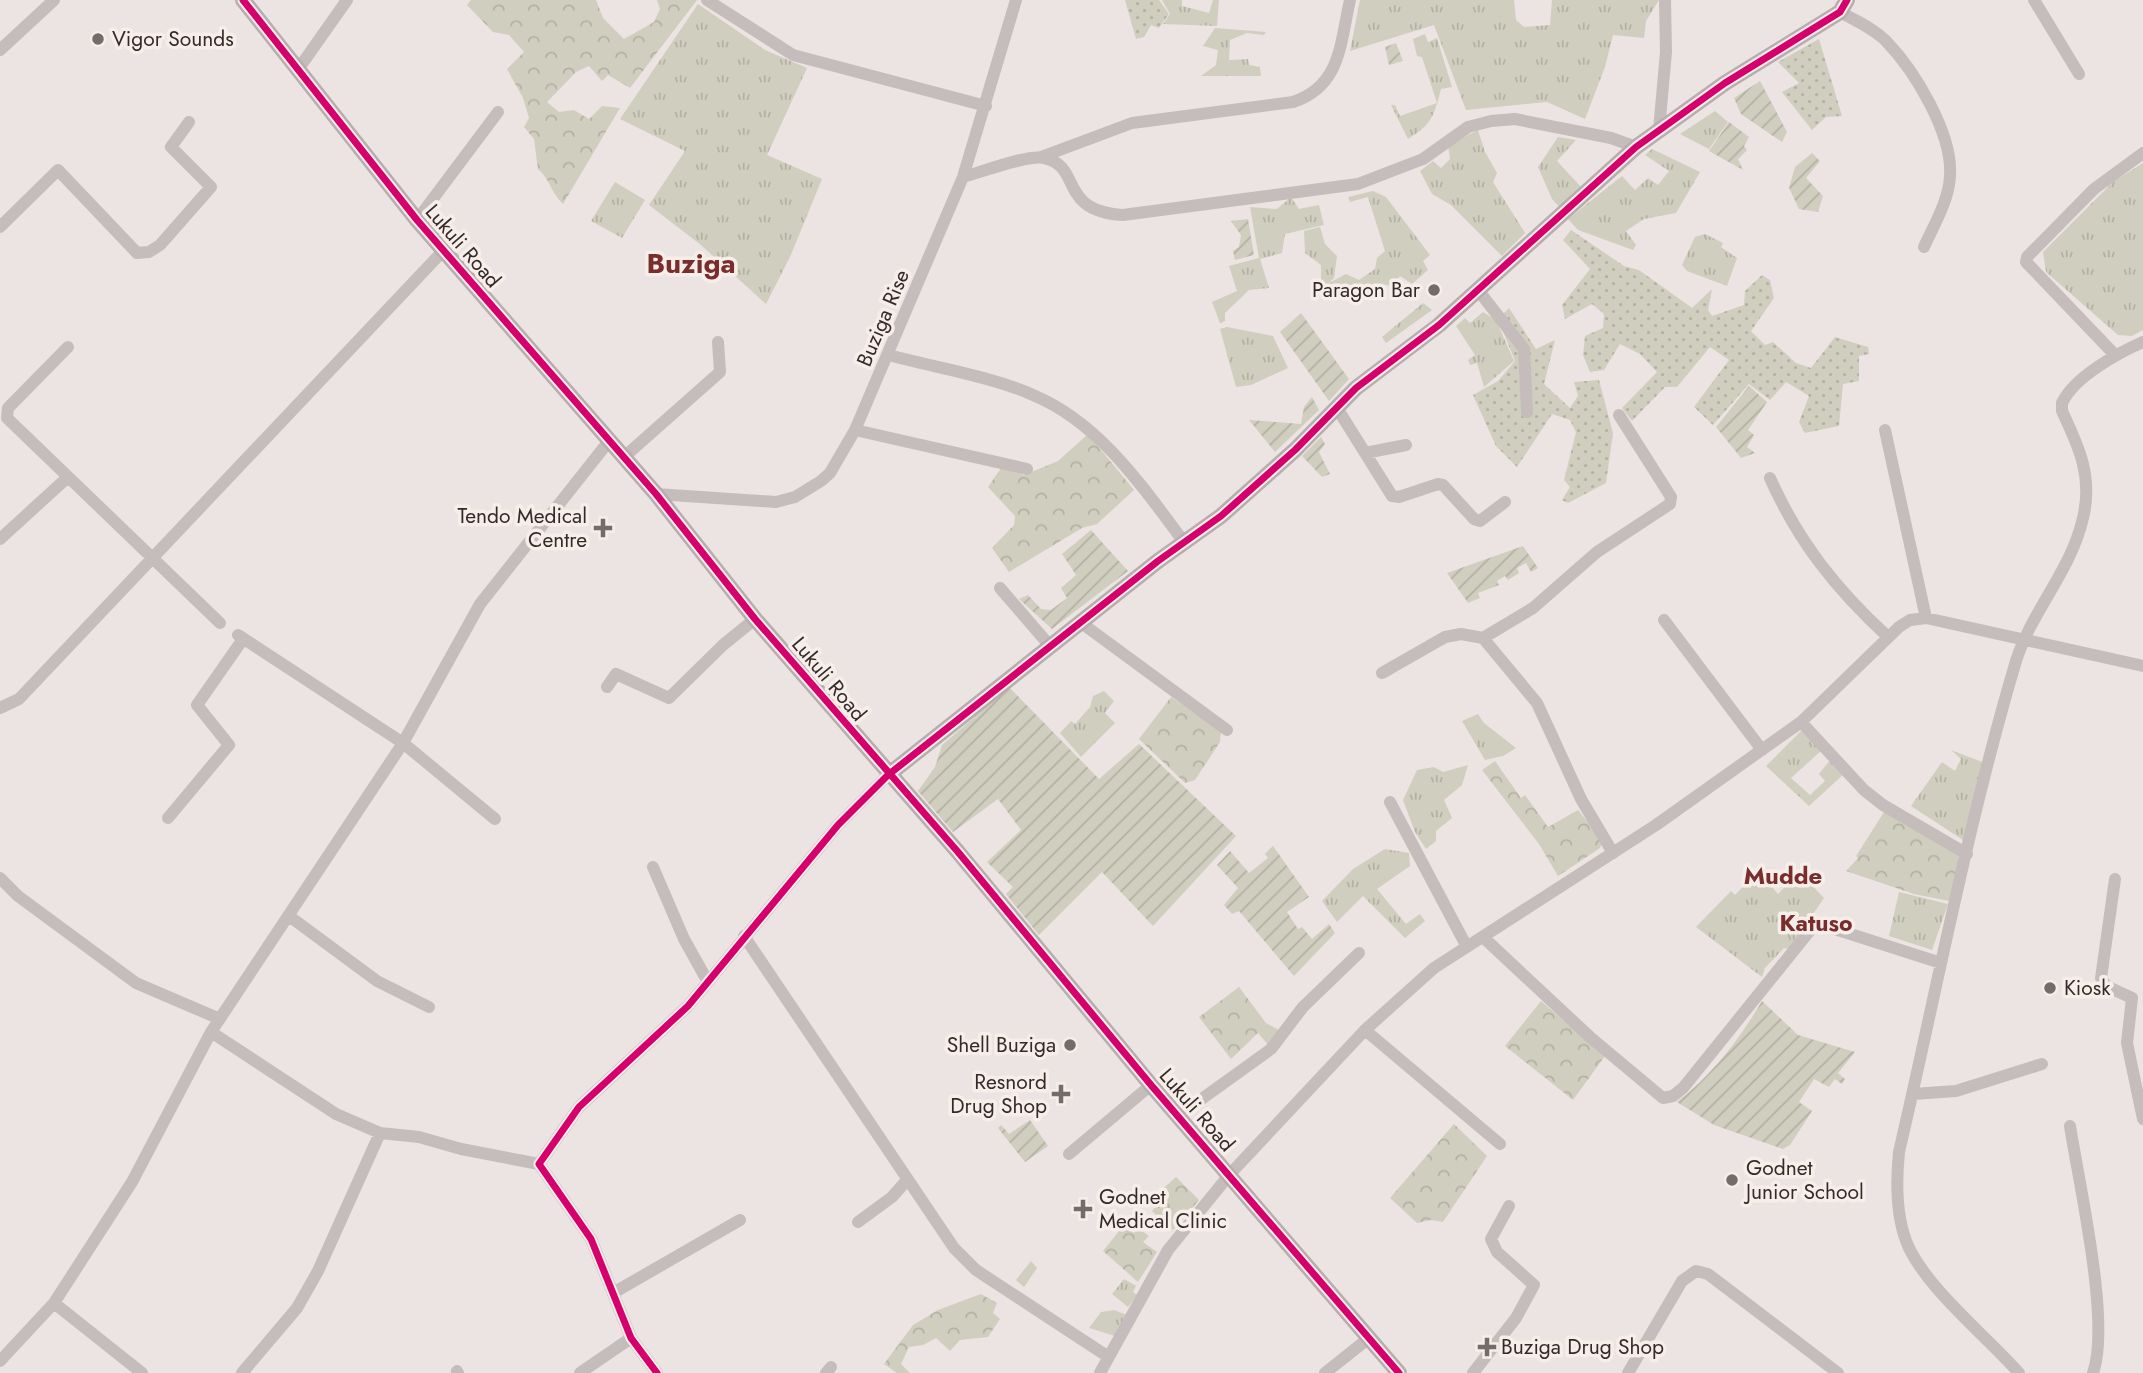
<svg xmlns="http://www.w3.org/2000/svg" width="2143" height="1373" viewBox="0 0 2143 1373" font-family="Jost,sans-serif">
<defs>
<pattern id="grass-tufts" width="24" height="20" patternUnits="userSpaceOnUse" patternTransform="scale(1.75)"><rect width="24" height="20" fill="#d0cebe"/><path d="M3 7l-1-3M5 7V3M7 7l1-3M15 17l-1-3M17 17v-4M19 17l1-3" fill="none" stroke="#b3b1a3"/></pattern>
<pattern id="forest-crowns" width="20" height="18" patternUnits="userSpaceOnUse" patternTransform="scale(1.75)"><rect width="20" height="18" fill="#d0cebe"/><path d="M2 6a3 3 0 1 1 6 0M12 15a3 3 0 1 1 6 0" fill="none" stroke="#b3b1a3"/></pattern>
<pattern id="park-dots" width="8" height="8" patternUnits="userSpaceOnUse" patternTransform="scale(1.75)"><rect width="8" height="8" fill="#d0cebe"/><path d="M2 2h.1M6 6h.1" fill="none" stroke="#b3b1a3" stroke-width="1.8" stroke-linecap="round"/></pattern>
<pattern id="garden-furrows" width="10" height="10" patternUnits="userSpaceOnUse" patternTransform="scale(1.75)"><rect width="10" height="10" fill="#d0cebe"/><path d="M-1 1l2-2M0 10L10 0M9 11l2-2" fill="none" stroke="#b3b1a3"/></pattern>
</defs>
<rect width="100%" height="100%" fill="#ebe4e2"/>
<path fill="url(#grass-tufts)" d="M1162,0h20v6l27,7 4,-13h6l-2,26 -54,-2 7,-10z
M1360,0h154l2,20 8,7 26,-2 2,-25h107l-13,21 -2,17 -31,-3 -8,32 -20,52 -38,-17 -81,8 -32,-85 -84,26z
M698,4l67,46 42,18 -40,87 55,24 -32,78 -24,47 -65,-59 -52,-40 36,-54 -65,-32z
M1215,28l51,4 -2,3 -17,-2 -17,7 -1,20 19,-1 1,6 11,2 1,9h-60l15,-11 2,-15 -15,-4z
M1425,34l3,8 9,-4 15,49 -11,2c-7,27 -9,35 -33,50l-17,-34h4l5,11 37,-13 -15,-46 -5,-1 -4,-17z
M1715,111l13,11 -19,27 -29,-15z
M1478,130l7,22 12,21 -4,9 32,51 -23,23 -51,-51 -19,-11 -12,-23 13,-10 8,7 9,-9 -2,-14z
M1558,137l18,3 -19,21 25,27 -21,21 -9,-10 -14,-32z
M1652,149l48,23 -24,41 -32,6 -18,12 10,14 -3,5 -55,-20 -10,-11 54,-43 13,14 13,-12 10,7 11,-14 -24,-16z
M2143,163v167l-11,6 -14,-1 -72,-63 -3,-20 70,-70z
M615,182l30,18 -23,38 -31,-17z
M1373,191l13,6 44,58 -7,6 5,9 -16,14 -12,-8 -9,10 -8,-2 -24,20 -25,-9 -2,-4 1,3 -12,2v-31l-16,-12 -1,-22 16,-4 5,17 12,12 -3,22 -5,5 17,-9 13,6 16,-11 2,-11 8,-7 -17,-54 -18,5 -2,-5z
M1291,197l8,12 20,-4 5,20 -39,9 -3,19 -22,6 9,29 -20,2 -24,23v8l-5,2 -8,-21 25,-11 -8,-25 30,-8 -9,-51 27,2z
M1705,234l18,9 -2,4 16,11 -10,28 -40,-15 -5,-6 13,-28z
M1423,303l9,7 -46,33 -4,-6z
M1483,312l13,8 18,41 -30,26 -7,-24 -7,2 -2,-5 7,-5 -19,-29 9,-8 5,5z
M1227,327l46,9 15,32 -37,17 -15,2 -16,-58z
M1104,691l10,10 -9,12 10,10 -34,34 -21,-24 11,-12 4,3 15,-17 3,-11z
M1478,714l6,9 32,25 -13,8 -18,4 -23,-39z
M1801,731l21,19 -31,28 19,17 15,-14 -6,-7 12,-15 14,14 -36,33 -43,-40z
M1951,750l34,13 -22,77 -52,-34 31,-44 13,9 6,-12z
M1468,765l-6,20 -18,15 8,18 -16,13v10l-10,8 -11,-17 -12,-32 14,-30 17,-3 9,5z
M1385,849l24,4 1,13 -33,23 29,35 14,-10 5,7 -20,17 -42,-42 -26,26 -15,-21 31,-32z
M1758,871l20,23 21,-22 25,26 -35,51 -5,-1 -19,20 -3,9 -66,-50 35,-36 4,4z
M1899,892l49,12 -16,46 -43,-14z
M1031,1261l6,7 -13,19 -8,-7z
M1124,1279l12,7 -3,6 4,3 -9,12 -16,-13z
M1114,1310l13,5 -12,21 -26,-8 12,-16z"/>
<path fill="url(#forest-crowns)" d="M471,0h125l7,18 21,21 30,-17 6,-13 -3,-9h40l-67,88 -22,-13 -6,6 -13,-15 -13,6 -29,30 12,10 15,-2 15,9 13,-13 18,2 -57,96c-12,-11 -13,-25 -25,-35l-4,-30 -10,-12 5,-9 -6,-20 -16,-29 17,-17 -15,-17 -16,-3 -26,-27z
M1088,434l46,56 -37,34 -15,4 -73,44 -17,-24 22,-23 1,-9 -27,-29 13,-19 23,7 34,-14z
M1171,697l50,34 -1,11 -25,38 -10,3 -46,-44z
M1495,761l26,37 4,-3 23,32 30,-17 25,31 -3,7 -42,28 -19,-32 -57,-74z
M1884,812l78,44 -13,45 -35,-7 -68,-23 12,-13 -2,-2z
M1239,987l27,36 15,8 -11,16 -12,-14 -27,26 -32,-42z
M1541,1001l64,55 -32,44 -68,-54z
M1454,1124l33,32 -44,66 -12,-2 -14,3 -27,-25z
M1176,1177l23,23 -26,30 -21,-19 10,-12 -4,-6z
M1128,1220l3,2 -3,6 6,5 4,-5 11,8 -6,6 14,10 -19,30 -35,-31z
M981,1294l16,9 -4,10 7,6 -12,18 -28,3 -10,11 -14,-13 -13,7 -14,2 -8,17 9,9h-13l-13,-9 29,-39 25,-15z"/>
<path fill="url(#park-dots)" d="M1125,0h34l10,14 -10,14 -8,-3 -7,12 -8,2z
M1819,39l23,77 -16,1 -14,13 -30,-38 17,-9 -21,-21z
M1571,230l53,36 15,4 53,38 20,-19 -4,21 4,6 32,-11 1,-14 17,-16 8,5 4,18 -23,33 14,14 8,-3 23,21 15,5 24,-31 33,10 1,7 -10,2v25l-16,3 -4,42 -34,7 -6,-11 10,-26 -23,-14 -16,18 -21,-16 -36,41 -19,-18 35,-47 -19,-13 -33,40h-12l-33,34 -10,-13 35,-36 -17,-18 -20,-10 -16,26 -14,2 -7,-17 2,-19 18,-8 1,-14 -12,-10 -27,15 -3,-14 28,-36 -27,-29z
M1509,308l27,41 19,-9 -11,44 26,24 8,-12 -4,-14 25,-2 14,53 -7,50 -38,20 -6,-3 8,-13 -6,-7 12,-48 -6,-12 -18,-6 -35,53 -21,-21 -23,-51 25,-14 17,-20 -17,-42z"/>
<path fill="url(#garden-furrows)" d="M1396,43l7,18 -14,4 -4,-18z
M1760,81l27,51 -5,10 -41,-28 -7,-16z
M1729,122l20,15 -5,9 3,4 -9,9 5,11 -34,-19z
M1812,153l8,8 -14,17 17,18 -5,16 -19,-3 -10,-21 6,-21z
M1248,219l6,36 -19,5 -2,-9 6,-4 2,-12 -10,-14z
M1301,313l48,66 -20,22 -49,-69z
M1749,386l18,16 -19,28 6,5 -7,12 8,6 -14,5 -25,-31z
M1312,397l7,13 -44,42 -26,-32 52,4 3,-17z
M1321,437l4,7 -6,8 11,22 -8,3 -20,-21z
M1091,530l37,41 -76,58 -33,-30 9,-4 13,14 10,1 16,-12 -6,-10 15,-13 -14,-21z
M1523,546l15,22 -7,4 -5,-9 -9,5 2,5 -11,7 -3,-4 -8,5 2,4 -21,8 2,5 -12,5 -21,-30z
M1009,687l90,92 40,-35 97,92 -83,90 -51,-54 -63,63 -33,-41 7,-7 -26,-25 34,-32 -23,-31 -45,33 -35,-41 17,-24 7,-22z
M1273,846l36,51 -22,15 11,17 4,-2 10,12 17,-15 6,9 -41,43 -55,-65 -7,3 -8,-9 14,-17 -21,-23 13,-14 19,22 19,-15 -3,-4z
M1762,1001l36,34 57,17 -17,21 7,6 -3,5 -7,-5 -6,8 -15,-8 -15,23 13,9 -22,34 -7,4 -69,-24 -37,-23c36,-28 62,-62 85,-101z
M1030,1120l18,26 -23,16 -27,-34 3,-3 8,9z"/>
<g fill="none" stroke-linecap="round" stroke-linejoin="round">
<path stroke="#c4bdbb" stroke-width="12" d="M707,0l86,55 193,51
M2034,0l45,74
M1840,12c16,9 33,16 46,29 29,30 67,93 64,135 -1,24 -16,49 -26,71
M0,50l54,-50
M297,71l50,-71
M1659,130l7,-78 -1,-52
M1041,157l91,-34 161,-21c48,-16 47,-58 57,-102
M963,177c19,-5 65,-23 81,-19 39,8 13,53 79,57l235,-31 65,-25 45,-32 23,-6 24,-2 96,19 25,9
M417,220l81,-108
M0,227l58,-57 79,83 12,-1 11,-7 51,-58 -40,-40 18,-25
M1478,290l46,59 3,63
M68,347l-60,61 -1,10 213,205
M889,355c43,12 105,22 144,40 67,28 109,91 151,147
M2115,355l-89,-93 1,-5 67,-68 49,-36
M1337,408l55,88 7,1 39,-13 5,1 31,34 6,2 25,-19
M855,430l172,39
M1885,430l41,188
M1365,453l41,-8
M624,457l96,-85 -2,-30
M1770,478c29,65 67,112 118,159
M656,494l120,8 19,-5 26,-16 9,-8 25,-43 108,-253 53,-177
M0,539l68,-62
M1000,588l50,58
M1664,620l98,130
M1080,622l147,108
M238,635l165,108 92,76
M1483,638l50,-30 64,-56 73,-48 1,-7 -52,-82
M1382,673l63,-36 16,-3 22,4 54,65 44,96 32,54
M607,687l9,-13 53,24 54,-53 32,-26
M0,708l19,-9 424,-448
M1801,722l63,68 19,15 84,49
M1390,802l77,145
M168,818l61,-73 -32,-40 46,-66
M653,867l31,72 24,43
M0,878l18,18 118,87 84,36
M2115,879l-14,99 5,8 26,12 -5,45 16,76
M289,916l88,65 52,26
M744,936l210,312 22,22 131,86
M1484,938l106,99 73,61 10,-2 10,-8 133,-165 125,40
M1365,1030l135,114
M211,1032l125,82 44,19 39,4 42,12 78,15
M1913,1094l43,-3 86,-27
M1178,1116l93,-67 32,-42 56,-54
M2070,1126c9,58 41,197 23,247
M1069,1154l82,-69
M858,1222l34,-25 15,-17
M613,1293l127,-73
M54,1303l88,70
M0,1361l54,-58 78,-121 79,-150 192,-289 77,-139 129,-163
M457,1371l1,2
M242,1373l55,-65 21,-37 62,-138
M580,1373l51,-35
M657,1373l-26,-35 -40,-99 -52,-75 40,-57 109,-101 150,-181 50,-50
M826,1373l5,-6
M1100,1373l68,-123 62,-76 135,-144 69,-62 222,-143 145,-103 98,-95 11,-7 16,-2 217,48
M1325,1373l44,-35
M1473,1373l43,-55 18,-33 -37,-33 -6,-13 18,-33
M1628,1373l54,-92 14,-10 12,3 130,99
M2019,1373c-33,-37 -89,-82 -110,-125 -13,-28 -13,-66 -10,-96 38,-163 69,-330 117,-491 16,-51 55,-90 67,-143 10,-41 -4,-71 -21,-107v-8c12,-26 56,-50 81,-61"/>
<path stroke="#b5aeac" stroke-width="16" d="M243,0l174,220 239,274 99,125 203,233 193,233 248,288
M888,775l270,-214 63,-45 74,-66 61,-62 83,-63 197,-178 89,-64 115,-71 7,-12"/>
<defs>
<path id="cycleway" d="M243,0l174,220 239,274 99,125 203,233 193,233 248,288
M657,1373l-26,-35 -40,-99 -52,-75 40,-57 109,-101 150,-181 50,-50 270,-214 63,-45 74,-66 61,-62 83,-63 197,-178 89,-64 115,-71 7,-12"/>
</defs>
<use href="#cycleway" stroke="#f7eeea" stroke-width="11"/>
<use href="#cycleway" stroke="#d6006c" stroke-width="7"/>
</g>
<g fill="#746b6a" stroke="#f7eeea" stroke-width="2.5">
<circle cx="98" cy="39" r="7"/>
<circle cx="1434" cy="290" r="7"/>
<path d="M599.5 517.5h7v7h7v7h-7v7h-7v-7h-7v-7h7z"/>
<circle cx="2050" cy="988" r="7"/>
<circle cx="1070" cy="1045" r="7"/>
<path d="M1057.5 1083.5h7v7h7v7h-7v7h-7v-7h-7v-7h7z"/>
<circle cx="1732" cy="1180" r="7"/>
<path d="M1079.5 1198.5h7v7h7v7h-7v7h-7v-7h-7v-7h7z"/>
<path d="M1483.5 1336.5h7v7h7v7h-7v7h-7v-7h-7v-7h7z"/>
</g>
<g text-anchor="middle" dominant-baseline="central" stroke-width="7" stroke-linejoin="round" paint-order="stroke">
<g font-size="21" fill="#342a29" stroke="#f7eeea" text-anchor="start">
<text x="112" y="39">Vigor Sounds</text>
<text x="1420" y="290" text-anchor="end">Paragon Bar</text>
<text x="587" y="516" text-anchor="end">Tendo Medical<tspan x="587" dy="24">Centre</tspan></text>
<text x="2064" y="988">Kiosk</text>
<text x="1056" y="1045" text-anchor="end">Shell Buziga</text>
<text x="1047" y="1082" text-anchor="end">Resnord<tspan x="1047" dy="24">Drug Shop</tspan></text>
<text x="1746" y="1168">Godnet<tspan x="1746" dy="24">Junior School</tspan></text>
<text x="1099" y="1197">Godnet<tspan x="1099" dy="24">Medical Clinic</tspan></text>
<text x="1501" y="1347">Buziga Drug Shop</text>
</g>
<g font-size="21" fill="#342a29" stroke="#f7eeea">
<text transform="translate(463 246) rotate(49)">Lukuli Road</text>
<text transform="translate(883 318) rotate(-67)">Buziga Rise</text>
<text transform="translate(829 679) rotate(50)">Lukuli Road</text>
<text transform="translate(1197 1110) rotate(49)">Lukuli Road</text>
</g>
<g font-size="23" font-weight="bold" fill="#792e2d" stroke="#f7eeea">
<text x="1816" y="923">Katuso</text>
</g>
<g font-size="24" font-weight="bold" fill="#792e2d" stroke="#f7eeea">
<text x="1783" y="875">Mudde</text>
</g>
<g font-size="28" font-weight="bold" fill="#792e2d" stroke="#f7eeea">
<text x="691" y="263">Buziga</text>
</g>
</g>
</svg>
